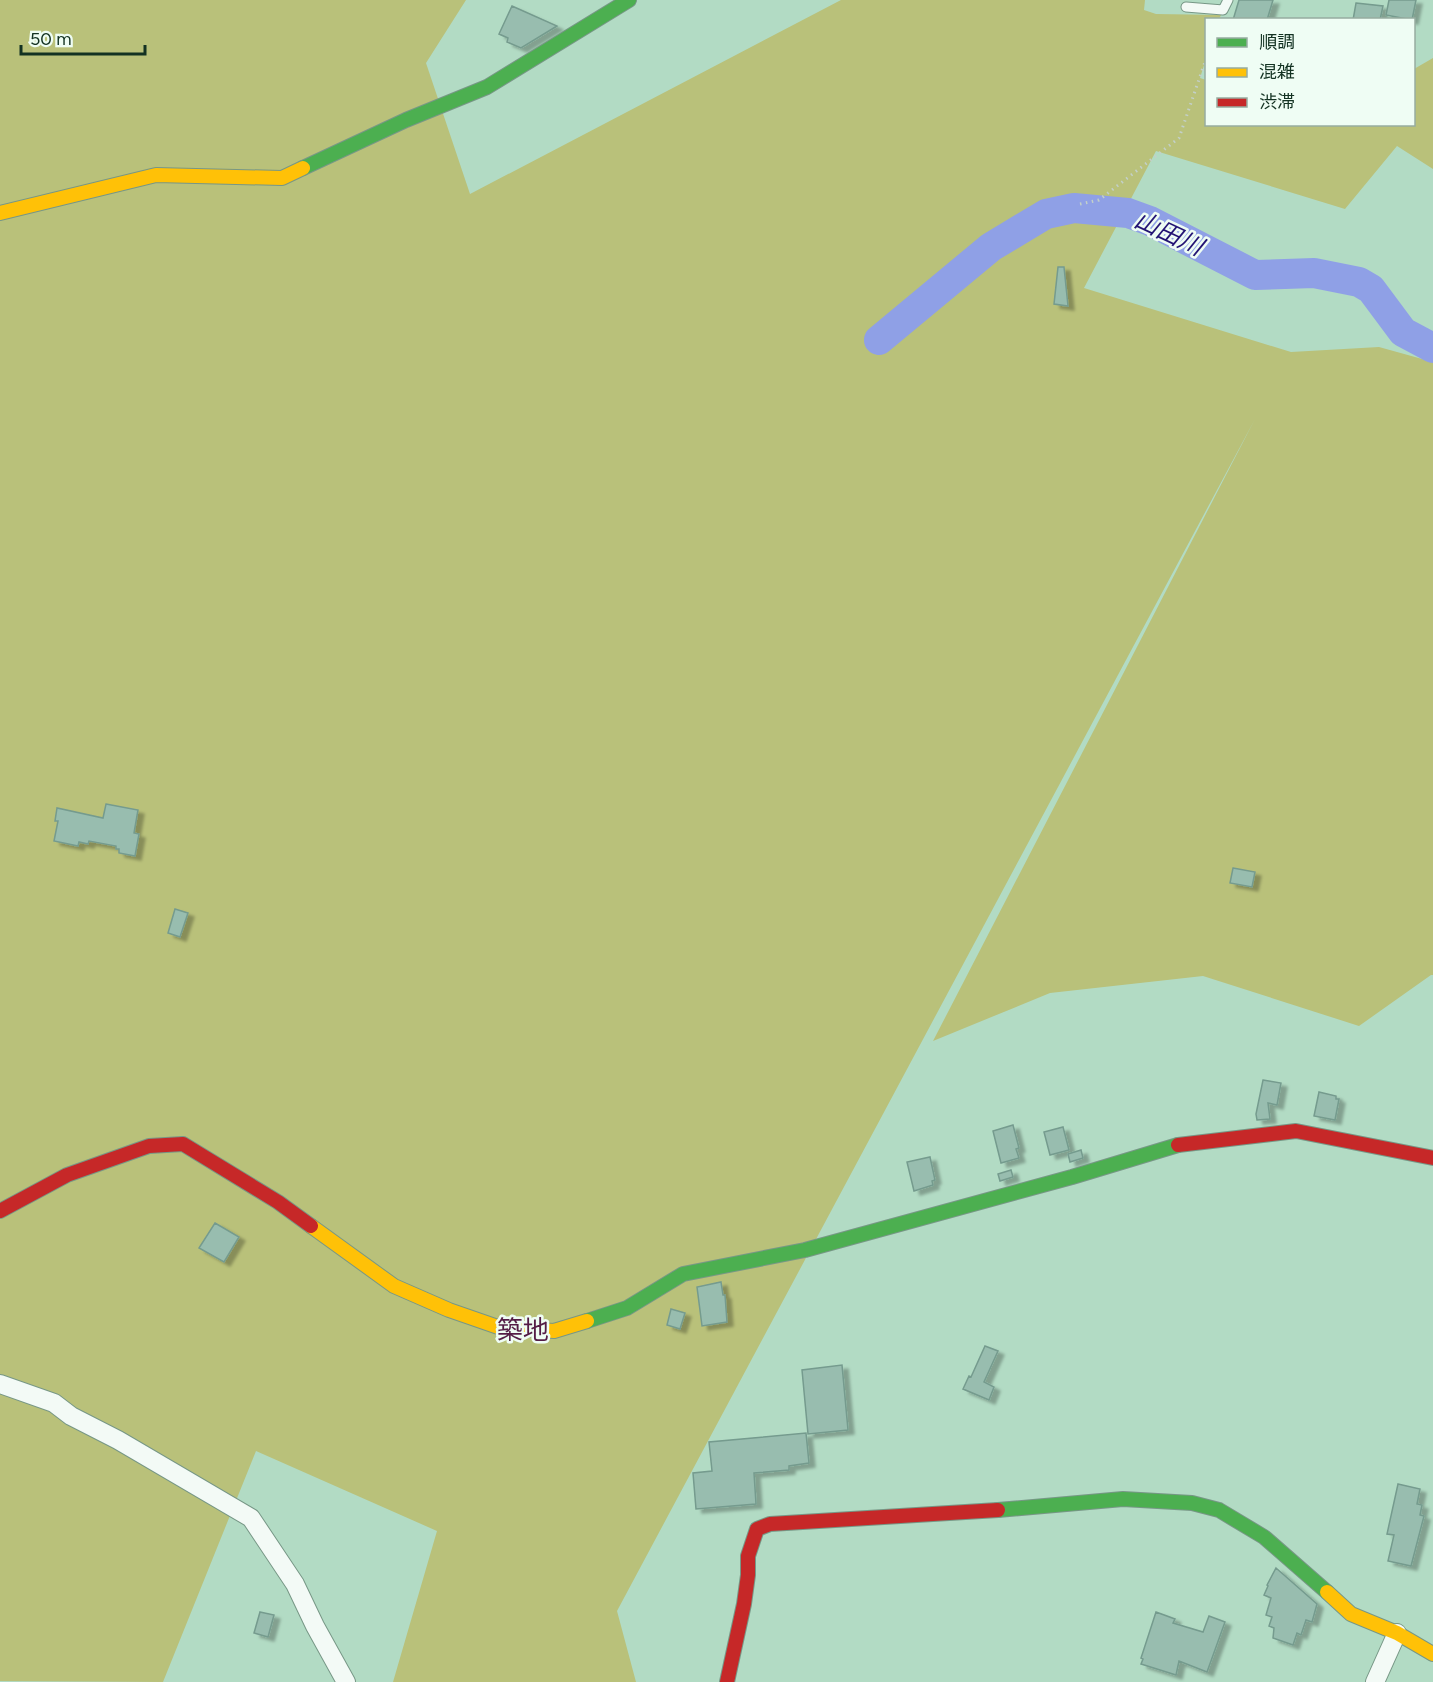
<svg xmlns="http://www.w3.org/2000/svg" width="1433" height="1682" viewBox="0 0 1433 1682" font-family="Figtree,'Noto Sans JP',sans-serif">
<defs>
<filter id="shadow"><feDropShadow dx="6" dy="4" stdDeviation="1.5" flood-color="#0004"/></filter>
</defs>
<rect width="100%" height="100%" fill="#b2dbc4"/>
<path fill="#b9c17a" d="M0,0h466l-40,63 44,131 371,-194h304l-1,10 12,4 65,1 -2,4 -13,1v39l-6,19 6,2v44h208v-55l19,-11v111l-36,-23 -52,63 -189,-58 -72,137 207,64 88,-5 54,15v613h-2l-72,51 -156,-50 -153,17 -117,48 322,-622 -638,1192 19,71h-243l44,-151 -181,-80 -93,231 -163,-1z"/>
<g fill="none" stroke-linecap="round" stroke-linejoin="round">
<path stroke="#8fa0e6" stroke-width="30" d="M879,340l112,-93 55,-33 28,-6 54,5 22,8 105,54 59,-2 45,9 12,7 32,43 30,16"/>
</g>
<path fill="#98bdaf" stroke="#759b8e" stroke-width="1.5" filter="url(#shadow)" d="M1239,0h34l-6,20h-34z
M1389,0h27l-4,20 -26,-5z
M1356,3l27,3 -3,14h-27z
M512,6l45,20 -36,22 -14,-6 1,-4 -9,-4z
M1058,267h6l4,39 -14,-2z
M106,804l32,6 -4,23 5,1 -4,22 -16,-3v-4h-3v-3l-27,-5 -1,3 -9,-2 -1,4 -24,-5 4,-20h-3l2,-13 46,10z
M1233,868l22,4 -3,15 -22,-4z
M175,909l13,4 -8,24 -12,-4z
M1263,1080l18,3 -4,22 -9,-2 2,16 -13,1 -1,-6z
M1319,1092l17,4v3h3l-4,21 -21,-4z
M1013,1125l6,23 -3,1 3,9 -18,5 -8,-32z
M1063,1127l6,23 -19,5 -6,-23z
M1081,1150l2,8 -13,4 -2,-8z
M930,1157l5,23 -3,1 1,4 -19,6 -7,-29z
M1011,1170l2,7 -13,4 -2,-7z
M215,1223l24,14 -15,25 -25,-14z
M721,1282l2,13h2l2,27 -25,4 -5,-39z
M671,1309l14,4 -5,16 -13,-4z
M985,1346l13,5 -14,31 10,5 -5,13 -26,-11 6,-13 2,1z
M842,1365l6,65 -40,4 -6,-64z
M806,1433l3,30 -20,3v4l-35,3 2,31 -60,5 -3,-36 19,-2 -3,-29z
M1398,1484l22,5 -3,15 5,1 -2,10 4,1 -13,50 -23,-5 6,-26 -7,-1z
M1276,1568l41,36 -5,18 -6,-2 -5,15 -4,-2 -4,12 -20,-7 1,-10 -5,-2 3,-9 -6,-2 5,-17 -7,-3 4,-9 -1,-1z
M260,1612l14,3 -6,22 -14,-4z
M1156,1612l19,7 -2,4 30,9 6,-16 16,6 -18,50 -28,-11 -3,14 -35,-11 2,-5 -2,-1z"/>
<g fill="none" stroke-linecap="round" stroke-linejoin="round">
<defs>
<path id="lane" d="M1186,7l37,3 5,-10"/>
<path id="street" d="M0,1384l54,19 17,13 47,24 133,78 44,66 20,42 31,56
M1375,1682l22,-49"/>
<path id="fast" d="M303,168l103,-48 81,-33 142,-87
M587,1321l40,-13 56,-34 122,-24 267,-73 106,-32
M998,1510l125,-11 69,4 27,7 45,27 63,55"/>
<path id="slow" d="M0,213l156,-38 126,3 21,-10
M311,1226l83,60 55,24 49,17 56,4 33,-10
M1327,1592l24,22 46,19 36,21"/>
<path id="jam" d="M1178,1145l118,-14 137,27
M0,1211l67,-36 82,-29 34,-2 95,58 33,24
M727,1682l17,-78 4,-29v-19l9,-27 13,-5 228,-14"/>
</defs>
<use href="#lane" stroke="#779786" stroke-width="11"/>
<use href="#street" stroke="#779786" stroke-width="20"/>
<use href="#fast" stroke="#779786" stroke-width="16"/>
<use href="#slow" stroke="#779786" stroke-width="16"/>
<use href="#jam" stroke="#779786" stroke-width="16"/>
<path stroke="#c3d0c9" stroke-width="3" stroke-dasharray="1.5 4.5" stroke-linecap="butt" d="M1080,204l19,-4 80,-62 27,-79"/>
<use href="#lane" stroke="#f3faf6" stroke-width="9"/>
<use href="#street" stroke="#f3faf6" stroke-width="18"/>
<use href="#fast" stroke="#4caf50" stroke-width="14"/>
<use href="#slow" stroke="#ffc107" stroke-width="14"/>
<use href="#jam" stroke="#c62828" stroke-width="14"/>
</g>
<g text-anchor="middle" dominant-baseline="central" stroke-width="5" stroke-linejoin="round" paint-order="stroke">
<g font-size="24" font-style="italic" fill="#231374" stroke="#effdf4">
<text transform="translate(1169 233) rotate(25)">山田川</text>
</g>
<g font-size="26" fill="#541c46" stroke="#effdf4">
<text x="523" y="1330">築地</text>
</g>
</g>
<rect x="1205" y="18" width="210" height="108" fill="#effdf4" stroke="#97aca0" stroke-width="1.5"/>
<rect x="1217" y="38" width="30" height="9" fill="#4caf50" stroke="#97aca0" stroke-width="1.5"/>
<text x="1259" y="48" font-size="18" fill="#133222">順調</text>
<rect x="1217" y="68" width="30" height="9" fill="#ffc107" stroke="#97aca0" stroke-width="1.5"/>
<text x="1259" y="78" font-size="18" fill="#133222">混雑</text>
<rect x="1217" y="98" width="30" height="9" fill="#c62828" stroke="#97aca0" stroke-width="1.5"/>
<text x="1259" y="108" font-size="18" fill="#133222">渋滞</text>
<path d="M21 45v9h124v-9" fill="none" stroke="#133222" stroke-width="3"/>
<text x="30" y="45" font-size="18" fill="#133222" stroke="#effdf4" stroke-width="4.5" paint-order="stroke">50 m</text>
</svg>
